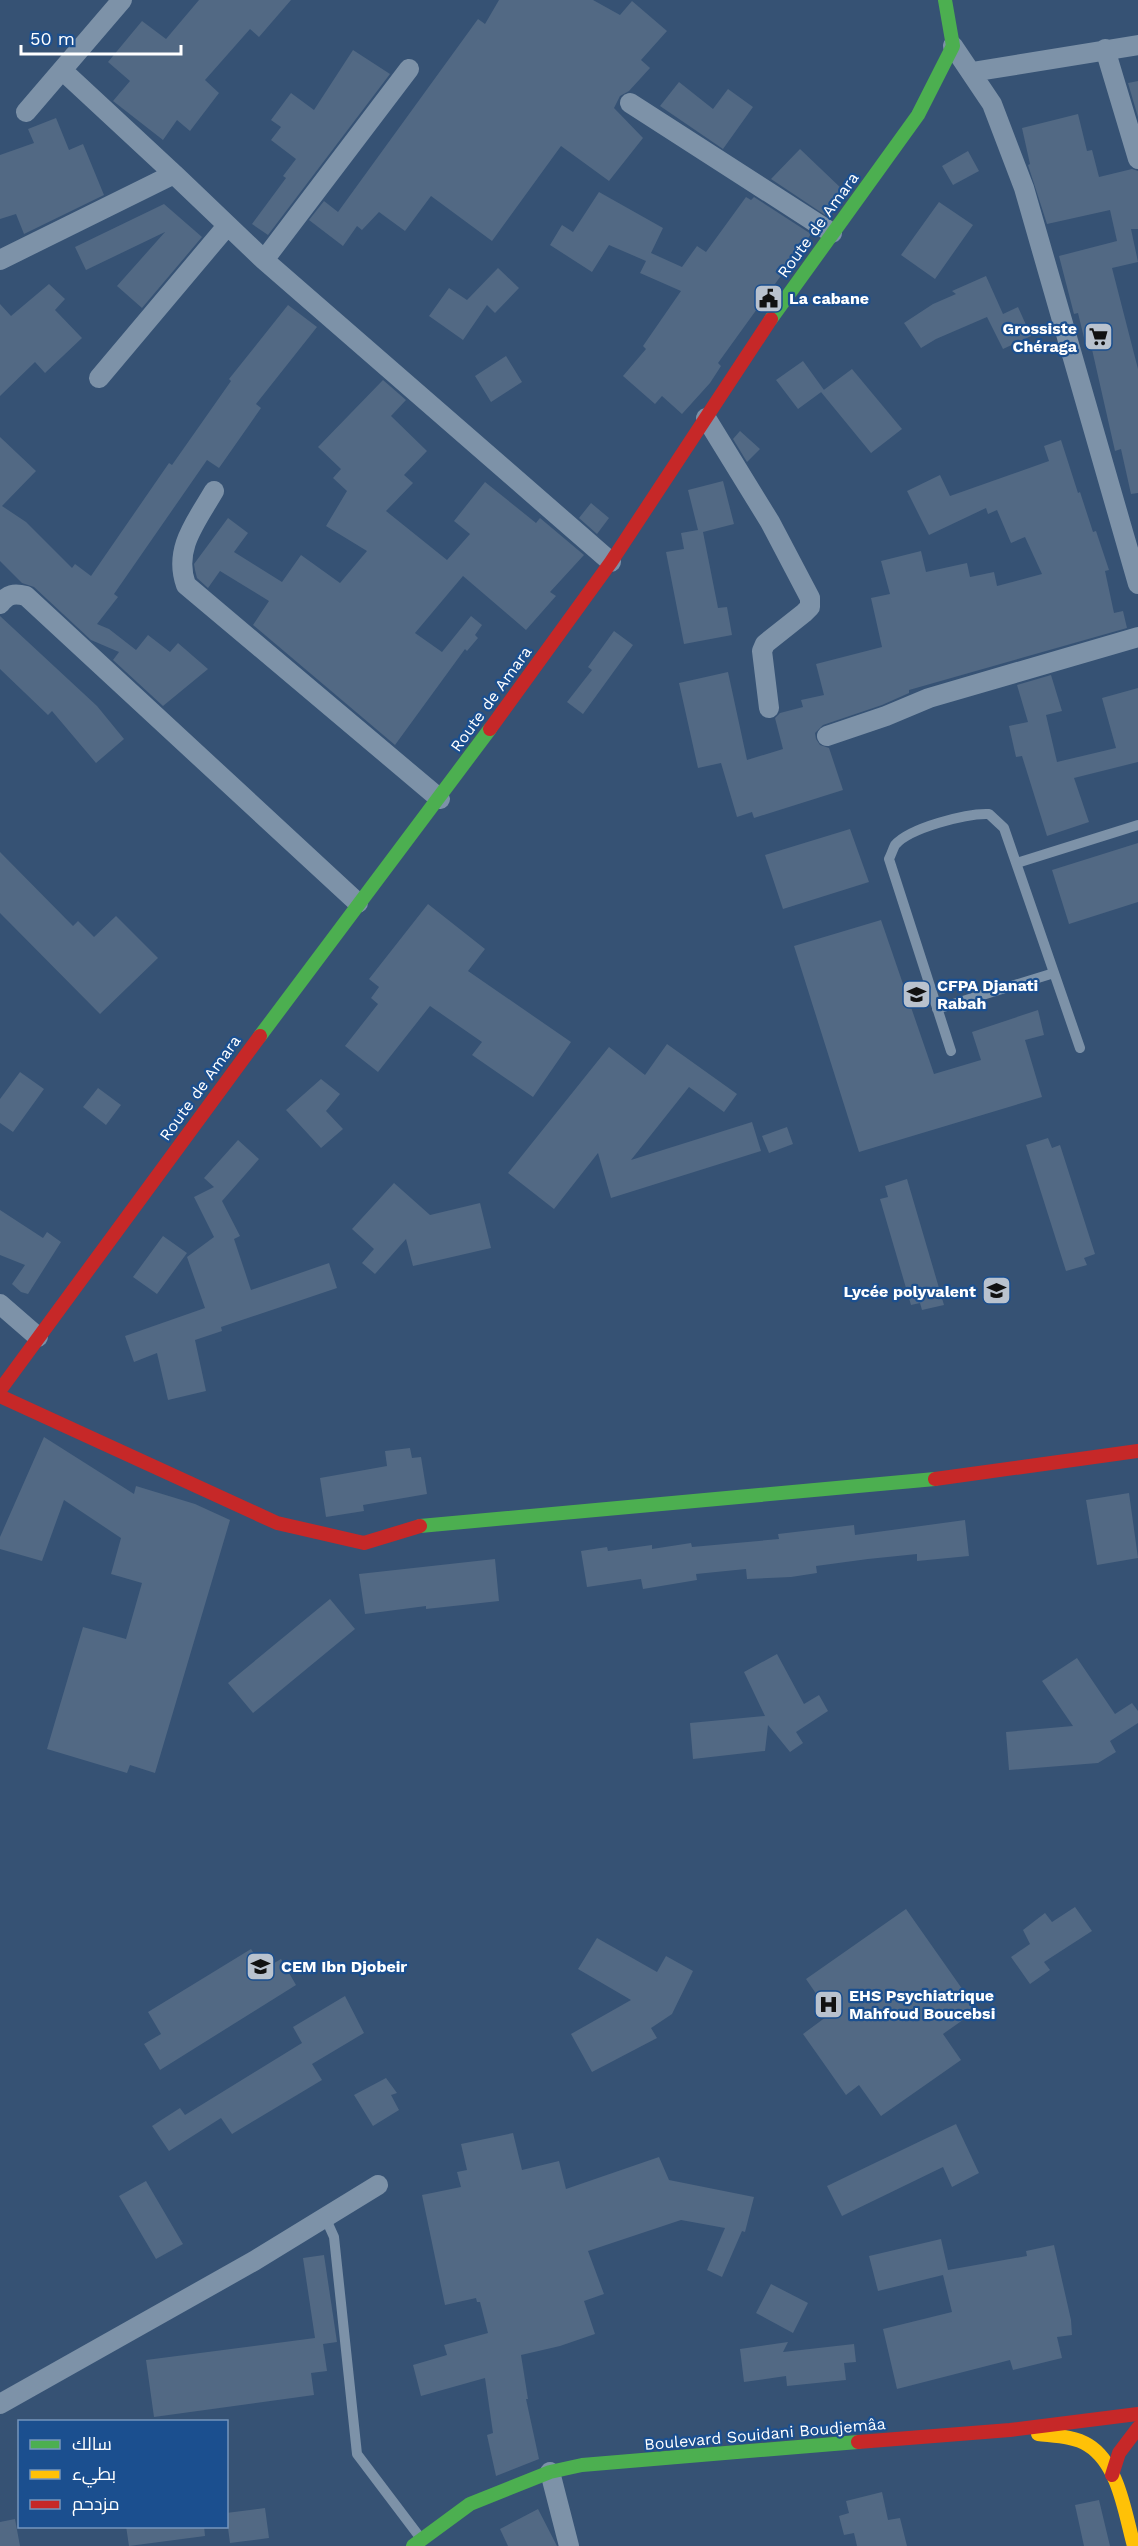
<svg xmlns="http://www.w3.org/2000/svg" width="1138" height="2546" viewBox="0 0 1138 2546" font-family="'Work Sans',Cairo,sans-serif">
<rect width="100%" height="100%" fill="#365274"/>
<path fill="#526984" d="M199,0h92l-32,37 -9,-8 -45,51 14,13 -29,38 -13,-11 -14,20 -50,-39 17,-20 -22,-19 34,-41 24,18z
M499,0h94l27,15 12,-14 35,30 -26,29 9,8 -21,23 -9,5 -6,12 29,30 -34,43 -48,-35 -69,95 -61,-45 -26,35 -26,-19 -17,18 -5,-4 -14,20 -34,-26 15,-19 14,11 140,-193 7,5z
M353,50l37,24 -122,161 -16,-11 34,-46 -3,-2 13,-17 -25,-19 10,-13 -10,-7 20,-27 23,17z
M1138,81v36l-10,-34z
M679,82l34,27 15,-20 25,18 -30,42 -63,-43z
M1078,114l9,37 5,-1 7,27 33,-8 6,2v58h-7l7,33 -26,6 26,101v124l-7,1 -10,-45 -6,2 -24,-106 -5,1 -8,-33 -4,1 -15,-58 58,-15 -7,-31 -63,14 -19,-59 2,-1 -8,-36z
M56,118l13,32 14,-6 21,51 -80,39 -8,-20 -16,5v-64l34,-12 -6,-14z
M800,149l43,41 -18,25 -54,-36z
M968,151l11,20 -26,14 -11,-19z
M599,192l64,36 -12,25 31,14 15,-21 9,6 40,-55 5,3 3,-3 57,37 -93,129 3,3 -11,17 -28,31 -20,-18 -7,8 -32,-28 23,-27 -3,-3 38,-55 -41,-18 6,-12 -37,-16 -17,27 -42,-27 12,-20 11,7z
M939,202l34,23 -38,54 -34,-24z
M164,204l38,33 -60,71 -25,-22 48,-54 -79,38 -11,-23z
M498,268l21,20 -24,25 -8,-8 -24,35 -34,-24 20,-28 18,12z
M986,276l17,38 15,-7 13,29 -28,13 -16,-32 -51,22 -15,9 -17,-25 29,-19 23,-10 -4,-3z
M49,284l16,15 -10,11 27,28 -37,35 -10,-11 -35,34v-92l11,12z
M288,305l29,22 -61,77 5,4 -42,60 -12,-8 -93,134 4,3 -21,27 12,5 27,21 12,-15 22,17 8,-9 30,26 -45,37 -50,-46 6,-8 -28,-12 -57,-53 -12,-4 -22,-22v-124l36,34 -34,35 24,16 46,46 3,-4 16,12 78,-113 3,2 59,-84 -2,-2z
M506,356l16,26 -31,20 -16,-26z
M803,361l21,29 -26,19 -22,-29z
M852,369l50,60 -31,24 -50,-61z
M383,380l23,20 -15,16 36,35 -23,24 9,8 -27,28 61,49 23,-26 -16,-13 31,-39 51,41 4,-5 44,37 -34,37 6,4 -30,34 -63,-54 -48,57 27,19 29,-36 11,9 -7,10 3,3 -11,13 -2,-2 -70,96 -142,-120 16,-24 -49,-30 -12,17 -11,-10 -2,-8 -1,-6 34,-46 20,15 -14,19 48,30 19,-27 39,28 27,-32 -41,-25 21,-35 -14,-13 8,-9 -23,-22z
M740,431l20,18 -13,13 -14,-23z
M1061,440l17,53 2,-1 13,40 3,-1 13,39 -4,1 9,42 9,-2 4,17 -218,62v3l-27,12 -59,20 -8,8 1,6 4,6 9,3 14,42 -89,28 -2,-6 -15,5 -16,-54 -23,5 -19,-85 49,-11 19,88 36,-11 -8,-31 5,-5 23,-6 -2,-7 23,-5 -8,-31 66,-17 -11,-49 19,-4 -9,-33 40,-10 5,21 41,-9 3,14 24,-5 3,14 45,-12 -17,-37 -14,6 -14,-33 -9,4 -2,-6 -57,27 -22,-44 33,-16 10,21 99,-35 -5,-15z
M723,481l11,43 -31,8 15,76 9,-1 5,28 -48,9 -18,-92 18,-3 -3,-16 17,-3 -10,-40z
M591,503l18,15 -12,16 -18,-16z
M0,616l97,90 27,33 -28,24 -44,-52 -4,4 -48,-46z
M614,631l19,14 -50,69 -16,-12 25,-32 -4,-3z
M1051,675l11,36 -16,4 11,47 59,-14 -14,-50 36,-10v74l-64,16 15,44 -42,14 -25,-80 -6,1 -7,-31 19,-4 -11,-37z
M850,829l19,53 -86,27 -18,-54z
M1138,843v59l-69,22 -17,-54z
M0,852l73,74 5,-5 16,16 22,-21 42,42 -58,56 -100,-101z
M428,904l57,45 -17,22 103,71 -38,55 -61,-42 10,-13 -52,-36 -52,66 -33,-26 33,-42 -7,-6 8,-11 -10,-8z
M881,920l53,154 47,-14 -9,-28 66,-22 6,25 -19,5 17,57 -183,55 -65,-206z
M667,1044l70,50 -13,18 -35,-25 -58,73 121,-38 9,29 -150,47 -13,-45 -44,56 -46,-36 101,-126 36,28z
M20,1072l24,17 -31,43 -13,-9v-24z
M321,1079l19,15 -14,17 17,18 -22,19 -35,-38z
M98,1088l23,17 -15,20 -23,-18z
M787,1127l6,17 -24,9 -7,-17z
M1048,1138l4,10 8,-3 35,109 -11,4 3,7 -21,6 -40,-126z
M238,1140l21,19 -37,42 18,35 -6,3 17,51 78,-27 8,25 -116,39 1,4 -27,9 11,51 -38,9 -11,-47 -23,9 -9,-26 80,-28 -18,-51 27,-20 -20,-40 20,-10 -10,-9z
M907,1179l37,126 -22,5 -2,-7 -9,2 -31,-106 8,-2 -3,-11z
M394,1183l36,32 50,-12 11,45 -78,18 -7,-27 -31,35 -13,-11 12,-14 -22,-20z
M0,1210l43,28 4,-6 14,10 -33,52 -7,-2 -9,-8 13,-19 -25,-10z
M163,1236l24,17 -30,41 -24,-17z
M44,1437l90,57 2,-8 59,18 35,16 -75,253 -25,-8 -3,8 -80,-24 36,-122 43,12 16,-56 -31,-9 10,-36 -57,-38 -22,61 -42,-12v-12z
M410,1448l2,10 9,-1 6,37 -64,11 1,6 -38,6 -6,-39 67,-12 -2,-15z
M1129,1493l9,65 -41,7 -11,-65z
M965,1520l4,36 -52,5v-7l-49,5 -52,7 1,7 -26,4 -44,2 -1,-10 -50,5 1,6 -54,9 -2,-10 -54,8 -6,-36 26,-4 1,4 44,-6v4l39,-6 1,4 87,-8 -1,-5 76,-9 1,10z
M495,1559l4,42 -73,8v-3l-61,8 -6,-40z
M330,1599l25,30 -102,84 -25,-30z
M777,1654l27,50 15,-9 9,16 -32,21 7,11 -13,9 -22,-27 -3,26 -72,8 -3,-36 75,-7 -21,-44z
M1077,1658l38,56 17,-11 6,8v12l-28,18 6,11 -18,11 -89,7 -3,-38 67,-6 -31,-45z
M1075,1907l17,24 -48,31 6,8 -20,14 -19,-27 19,-13 -7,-14 22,-17 7,9z
M906,1909l71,101 -34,24 18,26 -80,56 -22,-31 -13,10 -43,-61 27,-20 -24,-35z
M597,1938l60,34 9,-16 27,15 -21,43 -21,14 6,10 -65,34 -21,-38 60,-34 -53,-31z
M251,1949l13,20 17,-10 15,26 -136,85 -16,-26 17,-10 -13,-22z
M345,1996l19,37 -52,31 10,16 -90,54 -11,-16 -52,33 -17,-25 28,-18 5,7 117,-72 -9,-16z
M386,2078l11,15 -6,2 8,15 -26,16 -19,-31z
M956,2124l23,49 -27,14 -9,-20 -101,49 -15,-30z
M513,2133l9,37 37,-9 7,28 93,-32 10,23 85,17 -9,35 -3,-1 -20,46 -15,-7 18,-42 -44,-8 -93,31 16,43 -20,7 11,33 -35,12 -39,9 7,44h-2l13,60 -43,17 -9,-41 6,-2 -8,-55 -64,18 -8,-31 34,-10 -3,-10 44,-12 -8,-31h-3l-1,-4 -31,7 -23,-110 39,-8 -4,-15 10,-2 -6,-26z
M146,2181l37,63 -27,15 -37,-63z
M941,2239l7,31 79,-14 -1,-5 28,-6 17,75 1,15 -15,2 5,21 -49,12 -3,-10 -113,29 -14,-60 69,-17 -9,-37 -65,16 -9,-35z
M324,2255l13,87 -14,2 4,27 -16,2 3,22 -160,22 -8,-57 169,-22 -12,-80z
M771,2284l37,19 -15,30 -37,-20z
M788,2342l-5,10 71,-8 2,18 -12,1 2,17 -59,6 -1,-10 -42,6 -4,-33z
M882,2492l6,28 12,-2 7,28h-50l-3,-13 -10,2 -5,-19 10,-3 -3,-12z
M1099,2500l11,46h-26l-9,-41z
M265,2508l4,30 -39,5 -4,-30z
M538,2509l19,37h-49l-8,-17z
M15,2519l5,27h-20v-24z
M126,2526h78l1,10 -76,10z"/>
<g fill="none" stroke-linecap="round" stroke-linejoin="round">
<path stroke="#7d92a8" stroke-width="10" d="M1017,863l121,-38
M937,1009l117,-36
M951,1051l-62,-192c2,-4 4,-10 6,-14 14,-17 72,-32 94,-31l15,14 76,220
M325,2217l9,20 23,217 65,86"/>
<path stroke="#7d92a8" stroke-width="20" d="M953,46l39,58 32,84 114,396
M1105,49l33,110
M62,70l112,104
M972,72l166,-27
M630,103l202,130
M26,112l96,-112
M0,260l174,-86 90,86 347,302
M264,260l145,-191
M99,378l128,-152
M706,418l64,104 40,76v9l-6,6 -39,31 -3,7 7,57
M214,491c-18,31 -41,58 -28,94l254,214
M0,604c8,-10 14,-11 26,-8l332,307
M827,736l59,-20 43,-18 209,-61
M0,1304l38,33
M0,2404l254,-143 124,-76
M550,2472l19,74"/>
<path stroke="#4caf50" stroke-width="14" d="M771,319l147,-204 35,-69 -8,-46
M260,1036l230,-307
M420,1526l515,-47
M413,2546l57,-42 80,-32 32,-7 276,-23"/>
<path stroke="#ffc107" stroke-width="14" d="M1038,2434c16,2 36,2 50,11 31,19 37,69 46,101"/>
<path stroke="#c62828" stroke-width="14" d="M490,729l121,-167 160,-243
M0,1390l260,-354
M0,1396l277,127 87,20 56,-17
M935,1479l203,-28
M858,2442l152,-12 128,-16
M1112,2475l7,-22 19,-25"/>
</g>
<defs>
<symbol id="civic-square" viewBox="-11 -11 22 22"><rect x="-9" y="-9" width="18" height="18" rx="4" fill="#b9c2ce" stroke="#1b4f8f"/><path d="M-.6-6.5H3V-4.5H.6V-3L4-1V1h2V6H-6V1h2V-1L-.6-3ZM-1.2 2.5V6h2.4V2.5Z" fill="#111"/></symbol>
<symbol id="supermarket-square" viewBox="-11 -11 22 22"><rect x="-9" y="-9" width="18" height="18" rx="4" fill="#b9c2ce" stroke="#1b4f8f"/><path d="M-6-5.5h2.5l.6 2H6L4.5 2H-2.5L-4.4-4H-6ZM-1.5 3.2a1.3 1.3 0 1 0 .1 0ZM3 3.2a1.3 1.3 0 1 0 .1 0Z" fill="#111"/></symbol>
<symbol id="university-square" viewBox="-11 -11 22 22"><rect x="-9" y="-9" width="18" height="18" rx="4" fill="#b9c2ce" stroke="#1b4f8f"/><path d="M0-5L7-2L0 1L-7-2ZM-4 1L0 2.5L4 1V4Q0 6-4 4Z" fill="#111"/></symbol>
<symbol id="school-square" viewBox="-11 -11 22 22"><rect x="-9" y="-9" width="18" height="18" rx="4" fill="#b9c2ce" stroke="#1b4f8f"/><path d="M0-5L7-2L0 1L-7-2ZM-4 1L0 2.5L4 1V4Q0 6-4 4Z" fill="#111"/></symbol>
<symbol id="hospital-square" viewBox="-11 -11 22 22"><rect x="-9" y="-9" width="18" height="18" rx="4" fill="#b9c2ce" stroke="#1b4f8f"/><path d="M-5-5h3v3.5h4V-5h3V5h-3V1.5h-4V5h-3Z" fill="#111"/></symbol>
</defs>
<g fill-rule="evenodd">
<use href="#civic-square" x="752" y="282" width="33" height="33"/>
<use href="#supermarket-square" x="1082" y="320" width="33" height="33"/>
<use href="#university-square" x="900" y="978" width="33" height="33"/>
<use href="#school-square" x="980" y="1274" width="33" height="33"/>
<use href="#school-square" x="244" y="1950" width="33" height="33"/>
<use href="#hospital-square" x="812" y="1988" width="33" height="33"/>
</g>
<g text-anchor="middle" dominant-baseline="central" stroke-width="4.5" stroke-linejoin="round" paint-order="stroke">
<g font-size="16" fill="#fff" stroke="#1b4f8f">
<text transform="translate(818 225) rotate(-54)">Route de Amara</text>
<text transform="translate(491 699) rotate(-54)">Route de Amara</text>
<text transform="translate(200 1088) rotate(-54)">Route de Amara</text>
<text transform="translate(765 2434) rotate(-5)">Boulevard Souidani Boudjemâa</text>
</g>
<g font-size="16" font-weight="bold" fill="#fff" stroke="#1b4f8f" text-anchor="start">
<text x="789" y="298">La cabane</text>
<text x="1077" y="328" text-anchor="end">Grossiste<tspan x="1077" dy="18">Chéraga</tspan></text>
<text x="937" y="985">CFPA Djanati<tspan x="937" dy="18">Rabah</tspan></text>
<text x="976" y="1291" text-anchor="end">Lycée polyvalent</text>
<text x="281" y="1966">CEM Ibn Djobeir</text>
<text x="849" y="1995">EHS Psychiatrique<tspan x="849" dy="18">Mahfoud Boucebsi</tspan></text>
</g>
</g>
<rect x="18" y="2420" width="210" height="108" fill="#1b4f8f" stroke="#7695bc" stroke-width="1.5"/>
<rect x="30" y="2440" width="30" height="9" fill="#4caf50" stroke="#7695bc" stroke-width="1.5"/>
<text x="72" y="2450" font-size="18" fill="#ffffff">سالك</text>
<rect x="30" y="2470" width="30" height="9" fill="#ffc107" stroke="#7695bc" stroke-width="1.5"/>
<text x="72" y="2480" font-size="18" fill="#ffffff">بطيء</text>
<rect x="30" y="2500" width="30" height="9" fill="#c62828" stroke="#7695bc" stroke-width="1.5"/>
<text x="72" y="2510" font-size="18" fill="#ffffff">مزدحم</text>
<path d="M21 45v9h160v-9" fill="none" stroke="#ffffff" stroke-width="3"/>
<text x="30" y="45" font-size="18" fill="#ffffff" stroke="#1b4f8f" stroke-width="4.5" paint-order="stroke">50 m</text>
</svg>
